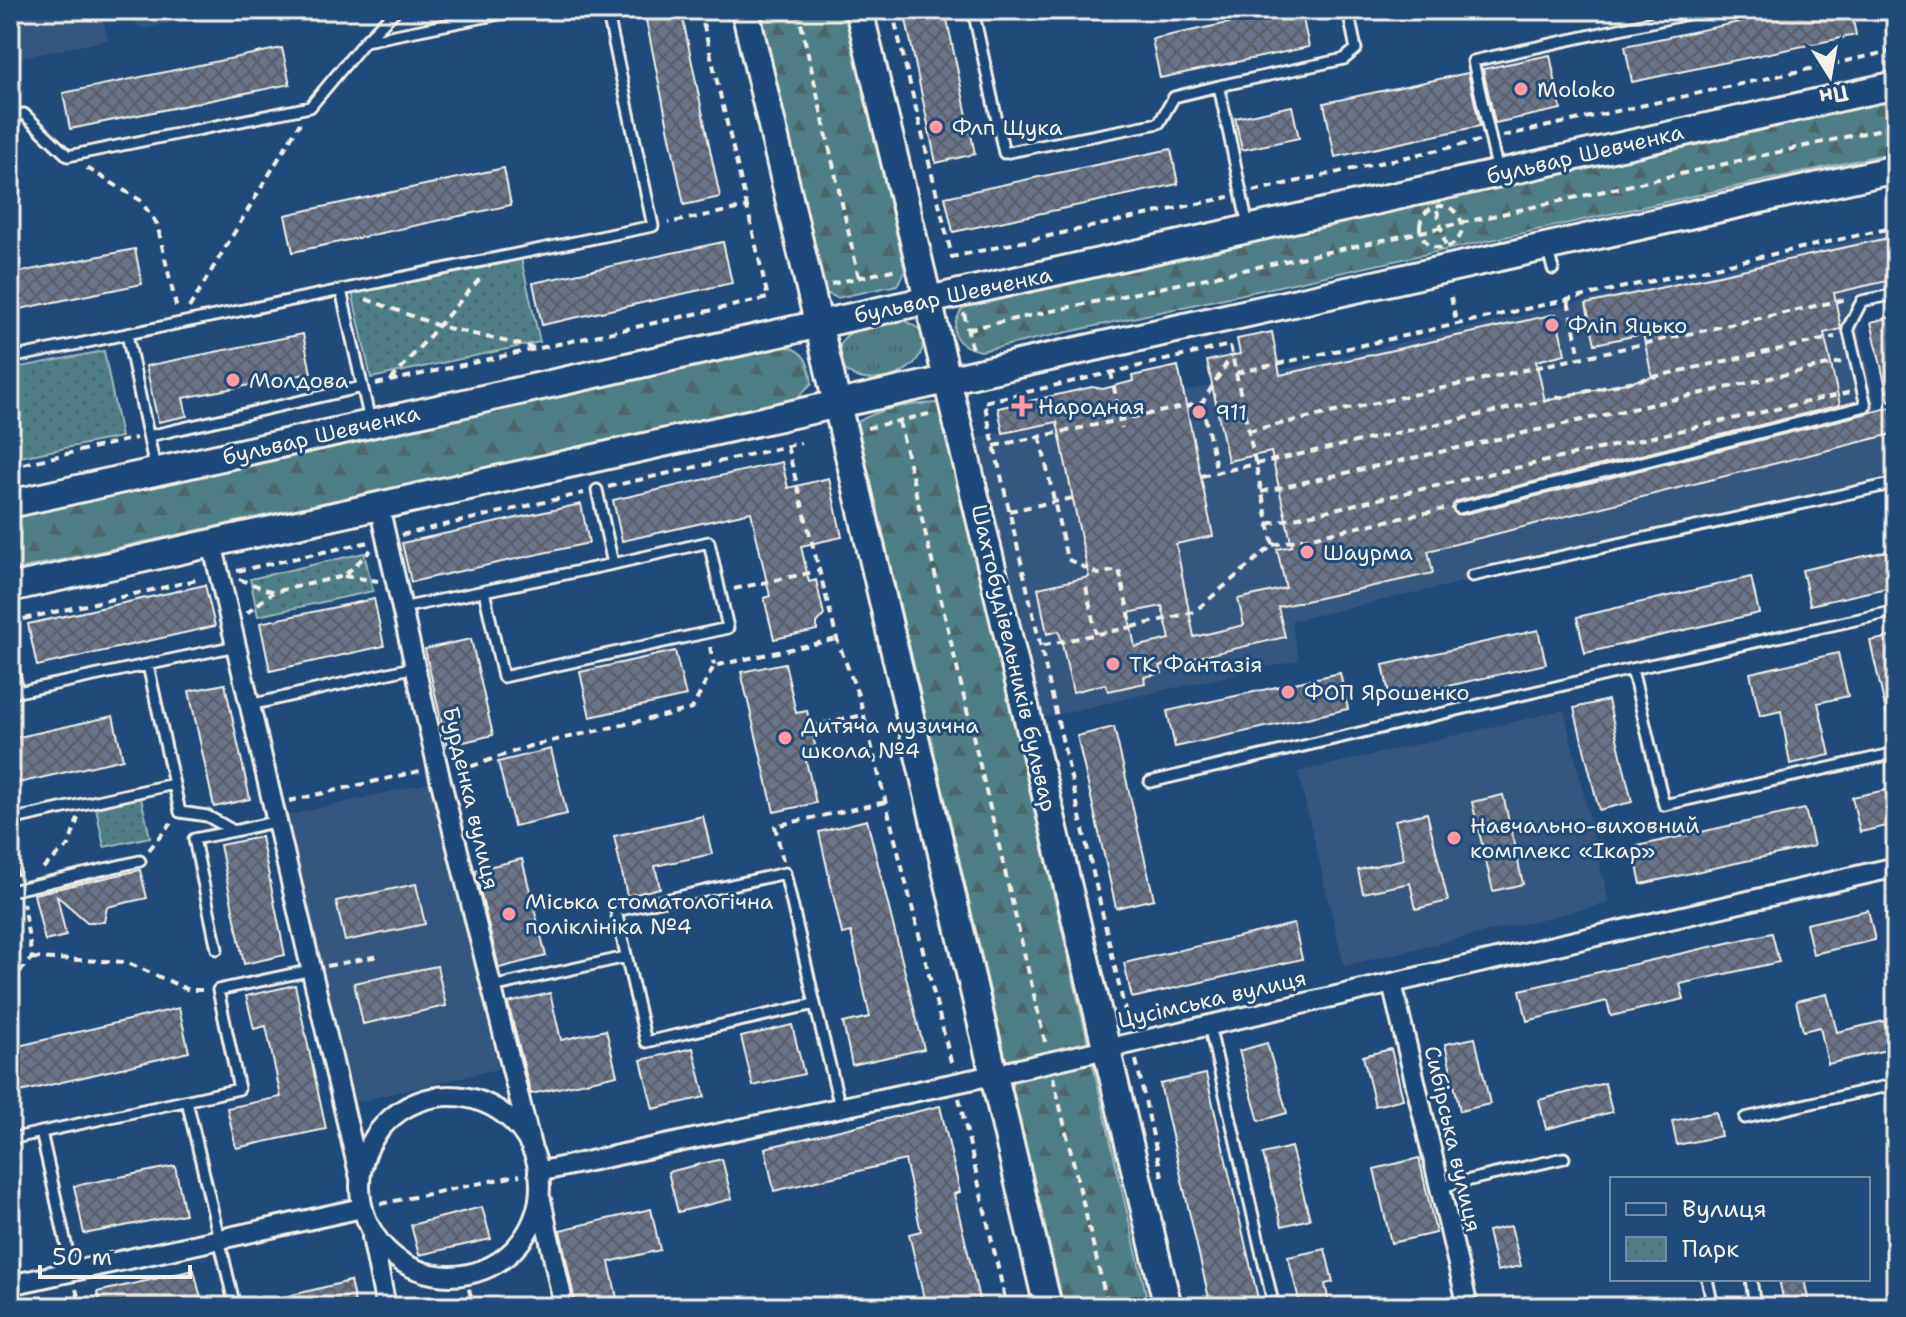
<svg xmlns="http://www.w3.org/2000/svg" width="1906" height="1317" viewBox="0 0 1906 1317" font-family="'Shantell Sans',sans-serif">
<defs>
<pattern id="grass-tufts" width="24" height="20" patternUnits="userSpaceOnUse" patternTransform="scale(2)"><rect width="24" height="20" fill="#507e87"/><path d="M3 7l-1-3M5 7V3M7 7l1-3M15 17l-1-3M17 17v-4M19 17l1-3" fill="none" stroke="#4d666a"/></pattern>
<pattern id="forest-firs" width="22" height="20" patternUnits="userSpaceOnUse" patternTransform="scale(2)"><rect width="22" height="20" fill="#507e87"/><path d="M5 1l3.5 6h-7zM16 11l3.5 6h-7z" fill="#4d666a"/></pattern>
<pattern id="park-dots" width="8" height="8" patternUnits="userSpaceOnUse" patternTransform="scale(2)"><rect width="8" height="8" fill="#507e87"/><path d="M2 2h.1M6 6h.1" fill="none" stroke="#4d666a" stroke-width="1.8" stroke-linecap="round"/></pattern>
<pattern id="building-cross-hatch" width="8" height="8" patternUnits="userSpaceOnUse" patternTransform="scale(2)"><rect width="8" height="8" fill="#6b748a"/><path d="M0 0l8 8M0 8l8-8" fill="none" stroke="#5a5e68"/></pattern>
</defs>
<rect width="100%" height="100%" fill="#1f4a7a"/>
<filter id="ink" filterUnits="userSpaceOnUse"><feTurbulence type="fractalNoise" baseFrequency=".0125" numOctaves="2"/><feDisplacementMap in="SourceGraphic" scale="16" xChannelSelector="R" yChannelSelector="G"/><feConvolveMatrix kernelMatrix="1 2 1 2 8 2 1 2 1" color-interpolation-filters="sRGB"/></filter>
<g filter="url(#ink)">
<path fill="#36577f" d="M10,10h91l7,30 -98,20z
M122,10h106l-86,19z
M1892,232l4,53 -44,11 42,189 -603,136 8,39 -263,59 -63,-280z
M1564,710l45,193 -265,63 -46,-194z
M432,782l66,287 -146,34 -66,-287z"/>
<path fill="url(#grass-tufts)" stroke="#a2b8b8" stroke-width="2" d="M895,320h10l15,10c16,36 -39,60 -68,45 -8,-4 -12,-11 -13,-19 -2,-30 35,-31 56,-36z"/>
<path fill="url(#forest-firs)" stroke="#a2b8b8" stroke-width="2" d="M760,10h85l60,261 -8,14 -60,13 -11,-5z
M1881,97l15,2v51l-10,4 -905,197c-36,-7 -30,-28 -13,-51z
M785,346c21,5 24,17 27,37l-17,17 -785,171v-53z
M940,403l209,904h-85l-207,-885c27,-15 52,-18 83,-19z"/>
<path fill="url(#park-dots)" stroke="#a2b8b8" stroke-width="2" d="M520,254l20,88 -169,36 -19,-86z
M104,351l17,86 -111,22v-90z
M364,553l9,38 -115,25 -8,-37z
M141,798l9,39 -46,10 -8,-39z"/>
<path fill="url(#building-cross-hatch)" stroke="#f4f1e8" stroke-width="2" fill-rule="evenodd" d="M644,10h37l39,187 -36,8z
M904,10h41l30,144 -39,9z
M1290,10h11l8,37 -149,31 -8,-39z
M1796,10h55l5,25 -224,47 -7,-36z
M282,48l8,36 -220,45 -7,-36z
M1550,55l11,54 -66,14 -12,-54z
M1468,73l12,53 -145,31 -11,-54z
M1292,106l7,32 -57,12 -7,-32z
M1171,149l7,35 -225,48 -8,-35z
M504,168l7,37 -218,47 -8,-37z
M1888,238l8,41 -62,14 7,36 -17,4 16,72 -383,96 -5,8 9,6 435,-109v27l-468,118 5,22 -155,34 7,30 -125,29 2,7 -18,4 1,6 -37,8 -3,-7 -32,8 -14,-61 -12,3 -9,-46 51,-11 -32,-155 -54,11 -5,-25 94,-21 11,2 30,-8 -1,-5 46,-10 35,170 -37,8 18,93 50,-12 -6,-26 48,-11 -9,-39 15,-3 -21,-94 -43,9 -21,-100 33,-7 -3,-15 35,-7 8,43 276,-61 9,40 -29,7 9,40 107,-24 -9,-43 -48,10 -9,-40zM1162,606l8,33 -35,8 -7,-34z
M723,242l9,41 -190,42 -9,-42z
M135,249l7,35 -132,27v-37z
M1896,316v85h-7l-18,-79z
M303,334l8,39 -128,25 4,18 -29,6 -12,-56z
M782,462l6,26 41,-10 13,59 -41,9 8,36 7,-2 8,35 -7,8v7l-43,9 -10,-41 6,-2 -19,-84 -129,29 -9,-41z
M581,504l8,39 -178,39 -9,-39z
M1896,549v37l-86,19 -8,-35z
M1751,577l8,36 -174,40 -8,-36z
M205,585l10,41 -178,40 -9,-42z
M374,599l10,47 -114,25 -10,-48z
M1538,630l8,34 -156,35 -7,-34z
M1896,636v88l-7,1 -19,-84z
M471,639l22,96 -46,11 -22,-97z
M675,651l11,45 -96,21 -10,-45z
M1838,653l10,43 -30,7 12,52 -40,9 -9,-53 -21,5 -10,-43z
M785,663l11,50 11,-2 9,38 -12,3 12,51 -42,9 -33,-140z
M1340,673l8,36 -173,38 -8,-36z
M225,684l25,115 -36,8 -25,-116z
M1608,700l24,102 -33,8 -25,-102z
M113,716l10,43 -113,26v-46z
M1114,727l40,172 -38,9 -39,-172z
M551,749l16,65 -53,12 -16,-64z
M1896,788v36l-36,8 -8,-35z
M1503,795l20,89 -30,7 -21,-89z
M1805,809l9,37 -173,38 -8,-37z
M1427,813l21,88 -32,8 -6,-26 -47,10 -5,-23 46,-11 -9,-39z
M703,816l9,38 -57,12 5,22 -33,8 -13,-60z
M867,820l57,229 -72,16 -9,-42 27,-6 -19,-85 -9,2 -23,-102z
M261,837l24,118 -41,9 -24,-119z
M522,859l24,97 -47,12 -24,-98z
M140,870l7,28 -40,9 -3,15h-17l-30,-26 9,40 -21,5 -11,-47z
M416,884l9,40 -80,17 -9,-40z
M1868,910l7,30 -62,14 -7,-30z
M1294,924l8,35 -170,39 -8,-35z
M1772,933l7,29 -99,22 4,15 -73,17 -4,-15 -80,20 -7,-31z
M437,966l9,40 -83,18 -9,-41z
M295,985l31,144 -90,19 -9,-40 54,-11 -15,-71 -12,3 -8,-33z
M550,993l11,47 45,-10 11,45 -86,19 -23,-91z
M1827,994l10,38 47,-11 6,28 -62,15 -8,-37 -17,4 -7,-30z
M179,1008l10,44 -169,40 -10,-44z
M792,1025l12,49 -51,12 -12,-49z
M1475,1038l15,66 -30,7 -15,-67z
M1267,1043l20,70 -28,8 -20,-70z
M693,1048l12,49 -52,12 -12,-49z
M1391,1049l12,50 -28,7 -12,-50z
M1206,1074l54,233h-49l-51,-223z
M1605,1083l7,29 -66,17 -7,-29z
M940,1106l20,86 -6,2 27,113h-55l-17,-73 12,-3 -16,-71 -131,31 -9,-43z
M1716,1112l5,24 -44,9 -5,-24z
M1291,1147l19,72 -28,7 -19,-72z
M1419,1158l17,75 -45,10 -17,-74z
M722,1159l10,40 -54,13 -10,-40z
M175,1166l10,48 -101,20 -10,-48z
M482,1207l9,32 -72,16 -8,-30z
M651,1209l9,41 -51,12 10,45h-43l-16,-77z
M1511,1226l10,40 -24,5 -9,-40z
M1325,1249l8,33 -8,2 5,23h-29l-13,-50z
M194,1270l9,37h-102l-4,-15z
M1779,1279h25l6,28h-25z
M350,1281l6,26h-88l-1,-6z"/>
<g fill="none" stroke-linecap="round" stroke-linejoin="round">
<defs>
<path id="service" d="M973,10l31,143 155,-30 15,-26 45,-11 29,140
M365,41l31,-31
M1219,86l125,-27 12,-10 -8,-39
M10,116l14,-2 44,42 242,-49 55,-66 155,-31
M1498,172l-25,-111 233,-51
M1547,248l6,21
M341,290l312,-64 -46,-216
M127,334l28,134
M10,358l331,-68 29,131
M149,436l213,-49
M597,490l16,74 96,-22 19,86 -225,49 -19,-86 129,-27
M1459,508l407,-102 -18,-78 14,-27 34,-7
M1472,576l424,-93
M402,608l82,-17
M1896,611l-264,58 32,136 232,-52
M10,654l8,38 -8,2
M148,665l32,147 27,4 27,15 44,-10
M18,692l218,-46
M250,705l165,-38
M1150,782l482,-113
M10,820l164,-36
M785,873l30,131 -169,38 -30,-131z
M10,891l130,-30
M217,949l-23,-110 40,-8
M492,987l134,-30
M815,1004l25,103
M1209,1025l65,282
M187,1101l48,206
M1745,1118l151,-34
M41,1132l31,139
M10,1139l229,-50 -21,-99 94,-20
M1440,1187l124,-29
M1707,1279l6,28
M1751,1279l4,28"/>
<path id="minor" d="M379,506l61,272 91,368
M212,543l148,635
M1392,983l76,324
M360 1186a90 90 0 1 1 180 0a90 90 0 1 1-180 0Z
M538,1172l455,-97 903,-208
M541,1200l23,107
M372,1237l14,70
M10,1285l352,-77"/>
<path id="secondary" d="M745,10l303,1297
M859,10l309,1297
M10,504l1886,-419
M10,588l1886,-419"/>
</defs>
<use href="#service" stroke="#f4f1e8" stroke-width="15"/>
<use href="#minor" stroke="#f4f1e8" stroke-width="24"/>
<use href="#secondary" stroke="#f4f1e8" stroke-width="32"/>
<path stroke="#f4f1e8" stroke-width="4" stroke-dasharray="8 6" stroke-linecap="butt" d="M700,10l47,197
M798,10l61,268
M892,10l60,247 277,-60
M1503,136l393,-86
M87,168l53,32 17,24 20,86
M1253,191l226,-50
M1420 227a21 21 0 1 1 42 0a21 21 0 1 1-42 0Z
M1437,210l9,37
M831,284l66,-15
M1451,297l6,29
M366,299l73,27 95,22
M1568,301l12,56
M189,308l111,-185
M964,313l8,37
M968,329l453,-97 465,-104
M1111,372l11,56
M391,380l92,-105
M376,384l392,-86 -21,-91 -79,16
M1202,403l15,69
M899,421l147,625
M867,428l62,-14
M1248,431l599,-132
M1040,437l27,122 31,15 21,-4 13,57 -92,19
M787,446l50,193 23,61 92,366
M994,446l208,-43 30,-48
M10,467l126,-29
M1201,476l634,-139
M608,487l193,-44
M1261,492l580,-130
M1009,511l64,-13
M1268,524l583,-132
M401,535l183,-42
M1273,545l171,-36
M237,571l132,-29
M344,576l34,5
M239,579l34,13 71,-16 27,-26
M1086,587l10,47
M734,589l84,-18
M247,613l26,-21
M10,622l191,-43
M1132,627l62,-15 79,-67 -37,-172
M710,647l4,18
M810,726l54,-11
M458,771l72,-25 162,-37 22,-43 123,-27
M289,801l131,-30
M10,841l8,37
M149,850l22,-27
M783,861l-8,-35 111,-24
M43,868l26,-23 9,-27
M32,958l94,4 63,28h15
M327,966l52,-10
M10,983l22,-25 -9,-55
M1129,1028l-145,-626 246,-57 6,28 660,-146
M1136,1060l26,116
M1053,1077l55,230
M959,1098l48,209
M380,1204l140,-29
M466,1275l7,32
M76,1289l5,18"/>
<use href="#service" stroke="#1f4a7a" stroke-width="9"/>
<use href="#minor" stroke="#1f4a7a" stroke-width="18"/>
<use href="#secondary" stroke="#1f4a7a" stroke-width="26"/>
</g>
</g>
<g fill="#ff9aa2" stroke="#1f4a7a" stroke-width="3">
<circle cx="1521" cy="89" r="8"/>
<circle cx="936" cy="127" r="8"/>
<circle cx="1552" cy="325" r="8"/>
<circle cx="233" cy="380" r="8"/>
<path d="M1018 394h8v8h8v8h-8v8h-8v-8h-8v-8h8z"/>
<circle cx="1199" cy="412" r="8"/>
<circle cx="1307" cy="552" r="8"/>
<circle cx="1113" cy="664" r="8"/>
<circle cx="1288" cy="692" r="8"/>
<circle cx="785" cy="738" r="8"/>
<circle cx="1454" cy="838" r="8"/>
<circle cx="509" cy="914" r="8"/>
</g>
<g text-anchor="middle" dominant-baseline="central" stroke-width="6" stroke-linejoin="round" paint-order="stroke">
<g font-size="22" fill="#f4f1e8" stroke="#1f4a7a" text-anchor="start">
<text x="1537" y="89">Moloko</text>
<text x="952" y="127">Флп Щука</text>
<text x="1568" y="325">Фліп Яцько</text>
<text x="249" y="380">Молдова</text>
<text x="1038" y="406">Народная</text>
<text x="1215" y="412">911</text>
<text x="1323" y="552">Шаурма</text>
<text x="1129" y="664">ТК Фантазія</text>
<text x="1304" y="692">ФОП Ярошенко</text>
<text x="801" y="725">Дитяча музична<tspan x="801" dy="25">школа №4</tspan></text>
<text x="1470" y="825">Навчально-виховний<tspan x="1470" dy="25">комплекс «Ікар»</tspan></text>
<text x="525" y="901">Міська стоматологічна<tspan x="525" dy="25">поліклініка №4</tspan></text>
</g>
<g font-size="22" fill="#f4f1e8" stroke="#1f4a7a">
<text transform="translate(1585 154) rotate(-13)">бульвар Шевченка</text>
<text transform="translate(953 295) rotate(-12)">бульвар Шевченка</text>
<text transform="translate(321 435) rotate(-13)">бульвар Шевченка</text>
<text transform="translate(1014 658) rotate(77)">Шахтобудівельників бульвар</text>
<text transform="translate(471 798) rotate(77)">Бурденка вулиця</text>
<text transform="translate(1212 999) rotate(-13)">Цусімська вулиця</text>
<text transform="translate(1453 1139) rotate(77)">Сибірська вулиця</text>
</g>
</g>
<rect width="1906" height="1317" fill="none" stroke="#1f4a7a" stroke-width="40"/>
<rect x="20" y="20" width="1866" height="1277" fill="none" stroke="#f4f1e8" stroke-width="3" filter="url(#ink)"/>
<rect x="1610" y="1177" width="260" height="104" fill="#1f4a7a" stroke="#748da6" stroke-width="2"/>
<rect x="1626" y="1203" width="40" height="12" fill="#1f4a7a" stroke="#748da6" stroke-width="2"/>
<text x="1682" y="1217" font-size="24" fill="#f4f1e8">Вулиця</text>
<rect x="1626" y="1237" width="40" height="24" fill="url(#park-dots)" stroke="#748da6" stroke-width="2"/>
<text x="1682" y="1257" font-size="24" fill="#f4f1e8">Парк</text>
<g transform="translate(1830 76) rotate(169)" stroke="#1f4a7a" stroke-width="6" paint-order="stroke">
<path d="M0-6L14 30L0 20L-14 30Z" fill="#f4f1e8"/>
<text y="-12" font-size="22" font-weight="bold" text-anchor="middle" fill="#f4f1e8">Пн</text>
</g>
<path d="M40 1265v12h150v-12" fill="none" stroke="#f4f1e8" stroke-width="4"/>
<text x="52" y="1265" font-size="24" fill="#f4f1e8" stroke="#1f4a7a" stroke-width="6" paint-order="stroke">50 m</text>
</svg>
